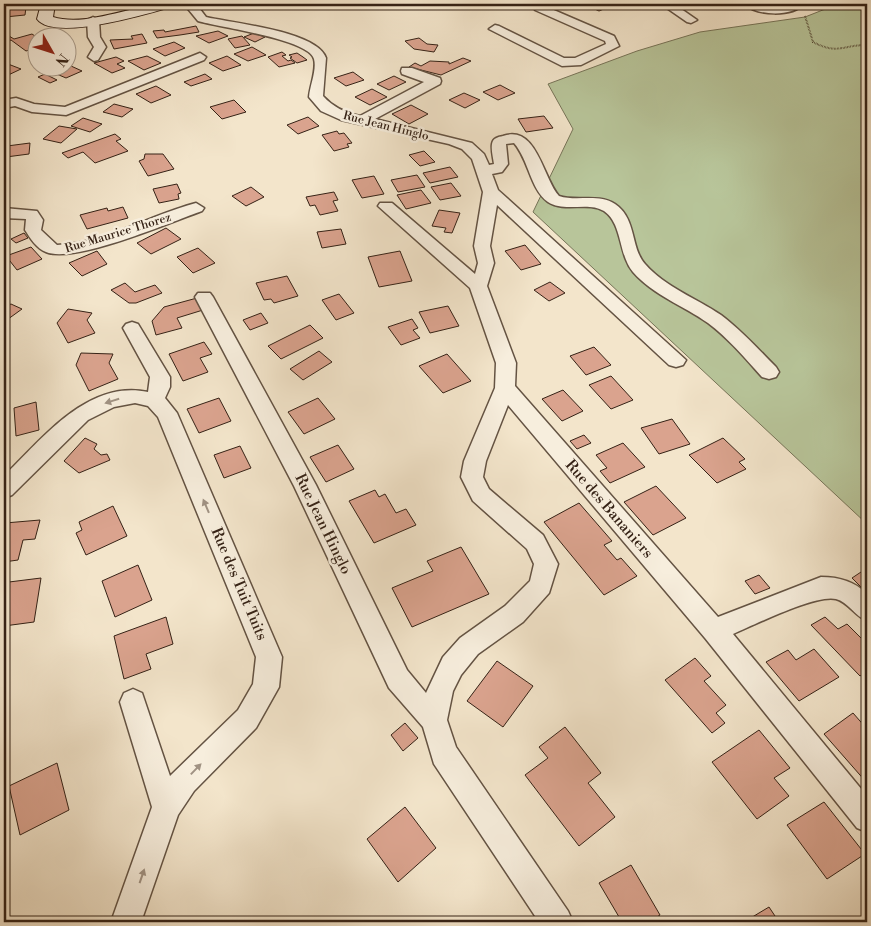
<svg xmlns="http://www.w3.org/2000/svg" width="871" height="926" viewBox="0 0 871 926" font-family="'Libre Bodoni',serif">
<rect width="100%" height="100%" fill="#f3e5cb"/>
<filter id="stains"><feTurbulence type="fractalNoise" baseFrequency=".004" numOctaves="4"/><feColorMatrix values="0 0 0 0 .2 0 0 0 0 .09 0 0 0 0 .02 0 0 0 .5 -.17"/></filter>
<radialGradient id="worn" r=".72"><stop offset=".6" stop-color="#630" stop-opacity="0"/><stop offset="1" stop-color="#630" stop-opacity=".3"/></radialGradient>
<path fill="#b8c59a" stroke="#767458" d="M838,4h29v520l-334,-312 40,-83 -25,-45 89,-33 63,-19 105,-15z"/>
<path fill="#daa38e" stroke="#352216" d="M7,4h29v2l-10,1 -1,8 -20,2z
M584,4h22l5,2 -12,5z
M196,26l3,6 -19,3 -23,3 -4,-7 11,-1 1,2z
M218,31l10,5 -19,7 -13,-7z
M254,33l11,4 -10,5 -11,-5z
M32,34l6,4v9l-12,4 -15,-11 -7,3v-5l5,-2 5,3z
M142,34l5,9 -33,6 -4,-9 23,-1 -2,-3z
M242,36l8,9 -15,3 -7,-9z
M419,38l8,6 11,1 -4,7 -20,-3 -9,-8z
M174,42l11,6 -20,8 -12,-7z
M252,47l14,8 -18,6 -14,-7z
M282,52l4,3 -4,1 6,5 3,-1 4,3 -16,4 -11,-10z
M297,53l6,4 4,3 -10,3 -7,-5 2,-1 -3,-2z
M147,56l14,7 -17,7 -16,-9z
M227,56l14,9 -18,6 -14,-8z
M116,57l8,4 -7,3 8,4 -13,5 -18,-10z
M463,58l8,3 -30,14 -32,-8 6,-4 6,3 9,-5 19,1v2z
M8,64l13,5 -17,8v-11z
M71,66l11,5 -16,7 -14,-6z
M353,72l11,8 -18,6 -12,-8z
M45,74l12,6 -7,3 -12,-6z
M205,74l7,5 -21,7 -7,-4z
M394,76l12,6 -17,8 -12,-6z
M500,85l15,8 -17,7 -15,-8z
M156,86l15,9 -20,8 -15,-9z
M372,89l15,8 -17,8 -15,-8z
M464,93l16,7 -15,8 -16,-8z
M234,100l12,12 -24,7 -12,-12z
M114,104l19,5 -11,8 -19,-5z
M411,105l17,9 -19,10 -17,-10z
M544,116l9,12 -27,4 -8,-13z
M308,117l11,9 -21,8 -11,-9z
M83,118l19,6 -12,8 -19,-6z
M59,126l18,3 -16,14 -18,-4z
M337,131l2,3 5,-1 8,10 -5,1 2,3 -15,4 -12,-16z
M115,134l6,5 -5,2 12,10 -33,12 -12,-11 -15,6 -6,-5z
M30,143l-1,11 -23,3 1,-11z
M424,151l11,11 -15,4 -11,-11z
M145,154h18l11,15 -26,7 -9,-15 5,-2z
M450,167l8,10 -28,6 -7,-10z
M417,175l8,12 -27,5 -7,-12z
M374,176l10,18 -22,4 -10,-18z
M451,183l10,13 -21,4 -9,-13z
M177,184l4,9 -3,1 1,5 -20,4 -6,-14z
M251,187l13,10 -18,9 -14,-10z
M421,190l10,13 -25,6 -9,-14z
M334,192l4,8 -5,1 5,10 -18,4 -5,-10 -5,1 -4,-9z
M123,207l5,11 -41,11 -7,-14 27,-7 1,3z
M439,210l21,3 -8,20 -8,-1 2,-4 -14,-2z
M166,228l15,11 -30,15 -14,-11z
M341,229l5,15 -24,4 -5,-16z
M24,233l4,5 -12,5 -5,-4z
M525,245l16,19 -20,6 -16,-19z
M31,247l11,12 -25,11 -11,-14z
M198,248l17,15 -22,10 -16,-16z
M97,251l10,13 -25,12 -13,-13z
M400,251l12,30 -33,6 -11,-30z
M287,276l11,20 -24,7 -3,-4 -7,1 -8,-17z
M550,282l15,11 -16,8 -15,-11z
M125,283l10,9 20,-7 7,8 -26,10h-7l-18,-13z
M339,294l15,19 -18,7 -14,-20z
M197,298l6,12 -26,8 5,10 -26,7 -4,-14 12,-14z
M11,304l11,5 -18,13v-15z
M448,306l11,20 -29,7 -11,-21z
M68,309l24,4 -5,7 8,13 -27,10 -11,-20z
M261,313l7,10 -18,7 -7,-10z
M412,319l6,9 -5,2 7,8 -19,7 -13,-18z
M310,325l13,13 -42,21 -13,-13z
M204,342l8,12 -12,4 8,14 -25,9 -14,-27z
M594,347l17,18 -25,10 -16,-19z
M319,351l13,11 -29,18 -13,-11z
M81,353l32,1 -4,9 9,16 -29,12 -13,-26z
M447,354l24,27 -28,12 -24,-27z
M611,376l22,24 -22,9 -22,-24z
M563,390l20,21 -21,10 -20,-22z
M219,398l12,23 -32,12 -12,-24z
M318,398l17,21 -31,15 -16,-22z
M36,402l3,28 -23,6 -2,-28z
M672,419l18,25 -31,10 -18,-26z
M584,435l7,8 -14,6 -7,-8z
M85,438l12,6 -3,5 7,6 6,-1 3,6 -31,13 -15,-12z
M723,438l22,21 -6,3 7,7 -29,14 -28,-28z
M623,443l22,24 -35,16 -10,-12 7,-3 -11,-13z
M338,445l16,24 -28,13 -16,-25z
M240,446l11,22 -27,10 -10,-23z
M656,486l30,32 -33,17 -29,-33z
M375,490l4,7 6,-3 11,19 10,-4 10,16 -42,18 -25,-42z
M579,503l33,38 -8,4 13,15 4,-2 16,18 -33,19 -60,-73z
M113,506l14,30 -41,19 -10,-22 6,-3 -3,-8z
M40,520l-5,19 -12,1 -5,20 -14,2 1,-39z
M461,547l28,47 -77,33 -20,-39 41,-17 -6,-10z
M138,565l14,35 -37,17 -13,-36z
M867,568v25l-15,-15z
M759,575l11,13 -15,6 -10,-13z
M41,578l-7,44 -30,4v-28h2l3,-16z
M166,617l7,27 -27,10 5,15 -27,10 -10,-43z
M825,617l13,12 9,-5 20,20v27l-7,5 -49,-51z
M814,649l25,28 -40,24 -33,-39 22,-12 8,10z
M695,658l16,18 -7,5 22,24 -10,8 9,10 -13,10 -47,-53z
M497,661l36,25 -30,41 -36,-26z
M853,713l14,16v54l-43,-49z
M405,723l13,15 -15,13 -12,-16z
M565,727l36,46 -13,10 27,34 -36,29 -54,-71 23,-17 -9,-11z
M759,730l31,38 -16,10 15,18 -32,23 -45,-57z
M57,763l12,47 -49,25 -11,-49z
M824,802l41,52 -38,25 -40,-54z
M405,807l31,41 -38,34 -31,-43z
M631,865l29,50 -11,7h-27l-23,-39z
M769,907l10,15h-35z"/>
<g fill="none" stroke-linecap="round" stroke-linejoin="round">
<defs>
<path id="street" d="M184,4h12l10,13c25,6 111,14 120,41l-3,38c10,11 22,17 37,20l64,-34 -22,-8 -1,-3 1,-3h10l28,10 1,3 -1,3 -65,35 97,24 12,11 5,11 5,-1c-1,-7 -3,-14 -2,-20 1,-6 6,-7 11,-8 34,-12 40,43 56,60 18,6 39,-3 56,8 22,15 15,43 30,60 20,23 51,34 76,51 20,15 37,34 55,52l3,5 -3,5 -7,2 -7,-2c-17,-19 -34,-39 -54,-54 -24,-17 -55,-28 -75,-51 -15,-18 -10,-48 -29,-61 -16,-10 -39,2 -56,-9 -18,-13 -19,-42 -34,-59l-8,1 2,20 -6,8 -10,2 6,16 188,170 -3,5 -7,2 -7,-2 -172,-160 -7,41 4,17 -7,23 29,77 -1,23 203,231 103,-40c18,0 33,4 46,17v27c-12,-5 -19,-19 -31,-22 -20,-5 -82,26 -103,35l134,162v36l-10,-4 -152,-190 -197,-233 -22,56 -3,16 6,12 54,46 15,29 -9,29 -26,29 -45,32 -17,21 -8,16 -6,29 9,27 112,164 5,11h-34l-105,-158 -11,-37 -34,-39 -95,-202 -99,-189 3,-4h12l3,4 103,188 91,185 19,23 17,-36 17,-19 45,-32 25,-25 4,-17 -7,-15 -54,-48 -12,-24 3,-16 31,-73 1,-25 -26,-75 -92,-82 2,-3h12l83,71 3,-11 -4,-17 9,-54 -11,-33 -10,-10 -13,-5 -108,-24 -20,-9 -12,-14c1,-12 8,-27 5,-38 -5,-20 -97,-32 -116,-38z
M540,4h15l-6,4 65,28 5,10 -38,19 -19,1 -73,-37 6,-4 4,1 65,32h11l31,-14 -1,-3 -70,-31v-4z
M661,4h13l23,16 -6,3 -4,-1z
M744,4l30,2 30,-2c-12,13 -47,12 -60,0z
M93,17l6,3 1,17 6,10 -8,13 -4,1 -6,-4 6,-10 -6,-10 -1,-17z
M200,53l6,4 -2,3 -138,55 -34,-3 -17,-6 -11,2v-8l12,-2 18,6 31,3z
M196,203l8,5 -2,3c-31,11 -128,53 -156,41 -9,-3 -16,-14 -21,-22l1,-11 -22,-1v-10l33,3 6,9 -2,10 16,15c48,-2 93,-30 139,-42z
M132,322l6,2 32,53v10l-5,11 12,15 105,244 -3,30 -23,41 -62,63 -16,24 -37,107h-30l41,-115 -32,-105 4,-9 9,-4 9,4 28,83 68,-66 15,-26 3,-27 -98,-240 -10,-11 -13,-3 -21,4 -26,13 -76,75 -8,3v-22c38,-37 84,-97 144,-84l2,-15 -27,-49 3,-4z"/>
<path id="secondary" d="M41,4h14l-2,13c36,11 83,-15 120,-13l-2,3c-24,7 -117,35 -134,12z"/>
</defs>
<use href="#street" stroke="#645343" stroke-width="3"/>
<use href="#secondary" stroke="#352216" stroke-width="2"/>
<path stroke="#352216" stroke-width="2" stroke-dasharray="0.5 1" stroke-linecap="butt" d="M805,16l8,26c25,13 29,3 54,3"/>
<use href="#street" fill="#f7eedd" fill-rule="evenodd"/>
<use href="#secondary" fill="#f7eedd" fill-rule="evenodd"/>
</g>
<defs><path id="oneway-solid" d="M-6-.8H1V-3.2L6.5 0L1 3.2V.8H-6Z" transform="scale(1.25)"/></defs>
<g fill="#a09283">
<use href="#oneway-solid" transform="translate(112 401) rotate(163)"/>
<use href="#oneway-solid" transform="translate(206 506) rotate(-113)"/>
<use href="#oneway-solid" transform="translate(196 769) rotate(-46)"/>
<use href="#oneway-solid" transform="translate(142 876) rotate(-71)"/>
</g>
<g text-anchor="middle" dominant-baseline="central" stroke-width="5" stroke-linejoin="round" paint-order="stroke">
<g font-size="12" fill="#352216" stroke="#f7eedd">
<text transform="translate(386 126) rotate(14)">Rue Jean Hinglo</text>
<text transform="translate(118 233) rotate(-17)">Rue Maurice Thorez</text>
</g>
<g font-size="15" fill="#352216" stroke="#f7eedd">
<text transform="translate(609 509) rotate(49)">Rue des Bananiers</text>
<text transform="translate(323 524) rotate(64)">Rue Jean Hinglo</text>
<text transform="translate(239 584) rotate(67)">Rue des Tuit Tuits</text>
</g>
</g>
<rect width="871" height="926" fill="none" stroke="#f3e5cb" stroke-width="20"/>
<rect x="5" y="5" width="861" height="916" fill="none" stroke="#352216" stroke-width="2.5"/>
<rect x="10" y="10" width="851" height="906" fill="none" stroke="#352216"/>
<g transform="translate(52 52) rotate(129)"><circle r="24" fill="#f7eedd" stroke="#a99c8d"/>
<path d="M0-4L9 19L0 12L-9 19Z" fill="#8f2418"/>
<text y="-8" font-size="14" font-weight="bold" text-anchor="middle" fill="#352216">N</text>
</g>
<rect width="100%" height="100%" filter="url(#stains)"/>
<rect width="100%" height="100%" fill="url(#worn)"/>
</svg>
